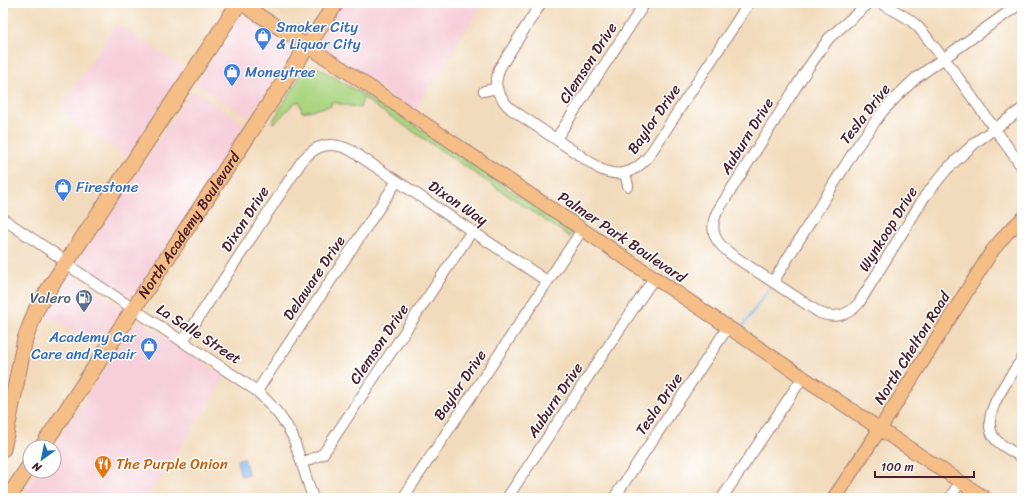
<svg xmlns="http://www.w3.org/2000/svg" width="1025" height="501" viewBox="0 0 1025 501" font-family="Sriracha,sans-serif">
<rect width="100%" height="100%" fill="#fff"/>
<filter id="ink" filterUnits="userSpaceOnUse"><feTurbulence type="fractalNoise" baseFrequency=".025" numOctaves="2"/><feDisplacementMap in="SourceGraphic" scale="8" xChannelSelector="R" yChannelSelector="G"/><feConvolveMatrix kernelMatrix="1 2 1 2 8 2 1 2 1" color-interpolation-filters="sRGB"/></filter>
<filter id="wash" filterUnits="userSpaceOnUse"><feTurbulence type="fractalNoise" baseFrequency=".012" numOctaves="4" result="noise"/><feDisplacementMap in="SourceGraphic" scale="16" xChannelSelector="R" yChannelSelector="G"/><feGaussianBlur stdDeviation="0.9" result="paint"/><feColorMatrix in="noise" values="0 0 0 0 0 0 0 0 0 0 0 0 0 0 0 0 0 1.4 0 .05"/><feComposite in="paint" operator="in"/></filter>
<g filter="url(#wash)">
<rect width="100%" height="100%" fill="#f2dbbc"/>
<path fill="#f6cfd9" d="M340,3h143l-69,108 -101,-66z
M239,14l3,1 47,31 3,5 -1,4 -42,63 -51,-33 -1,-3 36,-54 2,-9z
M118,24l66,43 1,3 -55,86 -3,1 -51,-33 -14,-14v-4l53,-81z
M194,92h3l48,32 -95,145 -3,11 -15,20 -3,-1 -51,-33 -1,-4 112,-167z
M69,273l50,33 2,3 -1,5 -23,34 -56,-36 24,-37z
M138,322h4l84,55 -78,121h-111l-12,-9 12,-18h17v-24h-1l79,-119z"/>
<path fill="#aad581" stroke="#7a7a56" d="M316,66l64,39 3,-1 188,127 1,4 -2,2 -207,-139 -3,10 -29,-6v4l-29,6 -3,-11 -5,2 -19,20 -3,-1 32,-52z"/>
<path fill="#81bdf3" stroke="#666e8f" d="M244,458l4,16 -7,2 -4,-16z"/>
<g fill="none" stroke-linecap="round" stroke-linejoin="round">
<path stroke="#81bdf3" stroke-width="2" d="M742,327l29,-41"/>
</g>
</g>
<g filter="url(#ink)">
<g fill="none" stroke-linecap="round" stroke-linejoin="round">
<defs>
<path id="minor" d="M541,3l-42,66 -3,14 2,9 7,11 6,6 89,60c20,9 34,4 48,-12l101,-154
M869,3l-40,35 -21,30 -91,144c-9,20 -1,31 15,43l88,58c15,6 29,2 39,-10l66,-107 22,-27 29,-27 46,-33
M880,3c11,6 25,12 35,21 11,10 18,24 29,34l78,109
M484,91l13,-3
M556,139l89,-136
M625,173l3,13
M3,219l55,37 8,8 191,127c15,14 27,28 36,46l20,61
M773,282l83,-134 26,-36 18,-19 16,-15 105,-75
M183,341l119,-180c15,-18 30,-20 50,-10l195,130
M1022,359c-12,19 -46,59 -26,81 7,7 17,12 26,17
M257,391l140,-210
M302,463l21,-9 149,-223
M403,498l179,-268
M507,498l147,-220
M614,498l114,-171
M722,498l81,-121
M950,498l10,-16"/>
<path id="major" d="M240,3l103,66 546,366 96,63
M834,498l46,-69 112,-178 15,-18 15,-14"/>
<g id="highway">
<path id="s1" d="M42,447l294,-444"/>
<path d="M3,449l22,-110 11,-29 14,-23 189,-284"/>
<path d="M8,498l22,-33"/>
</g>
</defs>
<use href="#minor" stroke="#9e7d74" stroke-width="12"/>
<use href="#major" stroke="#9e7d74" stroke-width="15"/>
<use href="#highway" stroke="#9e7d74" stroke-width="17"/>
<use href="#minor" stroke="#fff" stroke-width="10"/>
<use href="#major" stroke="#f6be87" stroke-width="13"/>
<use href="#highway" stroke="#f6be87" stroke-width="15"/>
</g>
</g>
<defs>
<symbol id="shop-pin" viewBox="-11 -11 22 30"><path d="M0 17L-7.5 6A9.5 9.5 0 1 1 7.5 6Z" fill="#3f7fe0" stroke="#fff"/><path d="M-5-2.5h2.3a2.7 3.5 0 0 1 5.4 0H5L5.5 6h-11ZM-1.5-2.5h3a1.5 2.3 0 0 0-3 0Z" fill="#fff"/></symbol>
<symbol id="fuel-pin" viewBox="-11 -11 22 30"><path d="M0 17L-7.5 6A9.5 9.5 0 1 1 7.5 6Z" fill="#5c6f8a" stroke="#fff"/><path d="M-5.5-6h7V0h2V4h1.3V-2.5L3-4.5l.8-.8L6-3V5H2.5V1h-1V6h-7ZM-4.2-4.7v3.2H.2V-4.7Z" fill="#fff"/></symbol>
<symbol id="restaurant-pin" viewBox="-11 -11 22 30"><path d="M0 17L-7.5 6A9.5 9.5 0 1 1 7.5 6Z" fill="#e8710a" stroke="#fff"/><path d="M-5-6h1v4h1v-4h1v4h1v-4h1v5L-1.5 .5V6h-2V.5L-5-1ZM5-6V6H3V1.5H1.5Q1.5-4 5-6Z" fill="#fff"/></symbol>
</defs>
<g fill-rule="evenodd">
<use href="#shop-pin" x="253" y="26" width="20" height="27"/>
<use href="#shop-pin" x="222" y="62" width="20" height="27"/>
<use href="#shop-pin" x="53" y="177" width="20" height="27"/>
<use href="#fuel-pin" x="74" y="288" width="20" height="27"/>
<use href="#shop-pin" x="139" y="336" width="20" height="27"/>
<use href="#restaurant-pin" x="93" y="454" width="20" height="27"/>
</g>
<g text-anchor="middle" dominant-baseline="central" stroke-width="3" stroke-linejoin="round" paint-order="stroke">
<g font-size="15" fill="#366cbe" stroke="#fff" text-anchor="start">
<text x="276" y="27">Smoker City<tspan x="276" dy="17">&amp; Liquor City</tspan></text>
<text x="245" y="72">Moneytree</text>
<text x="76" y="187">Firestone</text>
<text x="136" y="337" text-anchor="end">Academy Car<tspan x="136" dy="17">Care and Repair</tspan></text>
</g>
<g font-size="15" fill="#4a1f2b" stroke="#fff">
<text transform="translate(588 63) rotate(-57)">Clemson Drive</text>
<text transform="translate(865 114) rotate(-52)">Tesla Drive</text>
<text transform="translate(654 119) rotate(-55)">Baylor Drive</text>
<text transform="translate(747 136) rotate(-58)">Auburn Drive</text>
<text transform="translate(458 203) rotate(34)">Dixon Way</text>
<text transform="translate(245 219) rotate(-57)">Dixon Drive</text>
<text stroke="none"><textPath href="#s1" startOffset="266">North Academy Boulevard</textPath></text>
<text transform="translate(888 229) rotate(-58)">Wynkoop Drive</text>
<text transform="translate(622 237) rotate(34)">Palmer Park Boulevard</text>
<text transform="translate(314 278) rotate(-56)">Delaware Drive</text>
<text transform="translate(199 334) rotate(33)">La Salle Street</text>
<text transform="translate(379 344) rotate(-56)">Clemson Drive</text>
<text transform="translate(912 348) rotate(-58)">North Chelton Road</text>
<text transform="translate(460 385) rotate(-56)">Baylor Drive</text>
<text transform="translate(555 400) rotate(-56)">Auburn Drive</text>
<text transform="translate(659 404) rotate(-56)">Tesla Drive</text>
</g>
<g font-size="15" fill="#4e5e75" stroke="#fff" text-anchor="end">
<text x="71" y="298">Valero</text>
</g>
<g font-size="15" fill="#c56008" stroke="#fff" text-anchor="start">
<text x="116" y="464">The Purple Onion</text>
</g>
</g>
<rect width="1025" height="501" fill="none" stroke="#fff" stroke-width="16"/>
<g transform="translate(42 459) rotate(213)"><circle r="19" fill="#ffffff" stroke="#b7a5aa"/>
<path d="M0-3L7 15L0 10L-7 15Z" fill="#1f6fb2"/>
<text y="-6" font-size="11" font-weight="bold" text-anchor="middle" fill="#4a1f2b">N</text>
</g>
<path d="M875 471v6h99v-6" fill="none" stroke="#4a1f2b" stroke-width="2"/>
<text x="881" y="471" font-size="12" fill="#4a1f2b" stroke="#ffffff" stroke-width="3" paint-order="stroke">100 m</text>
</svg>
